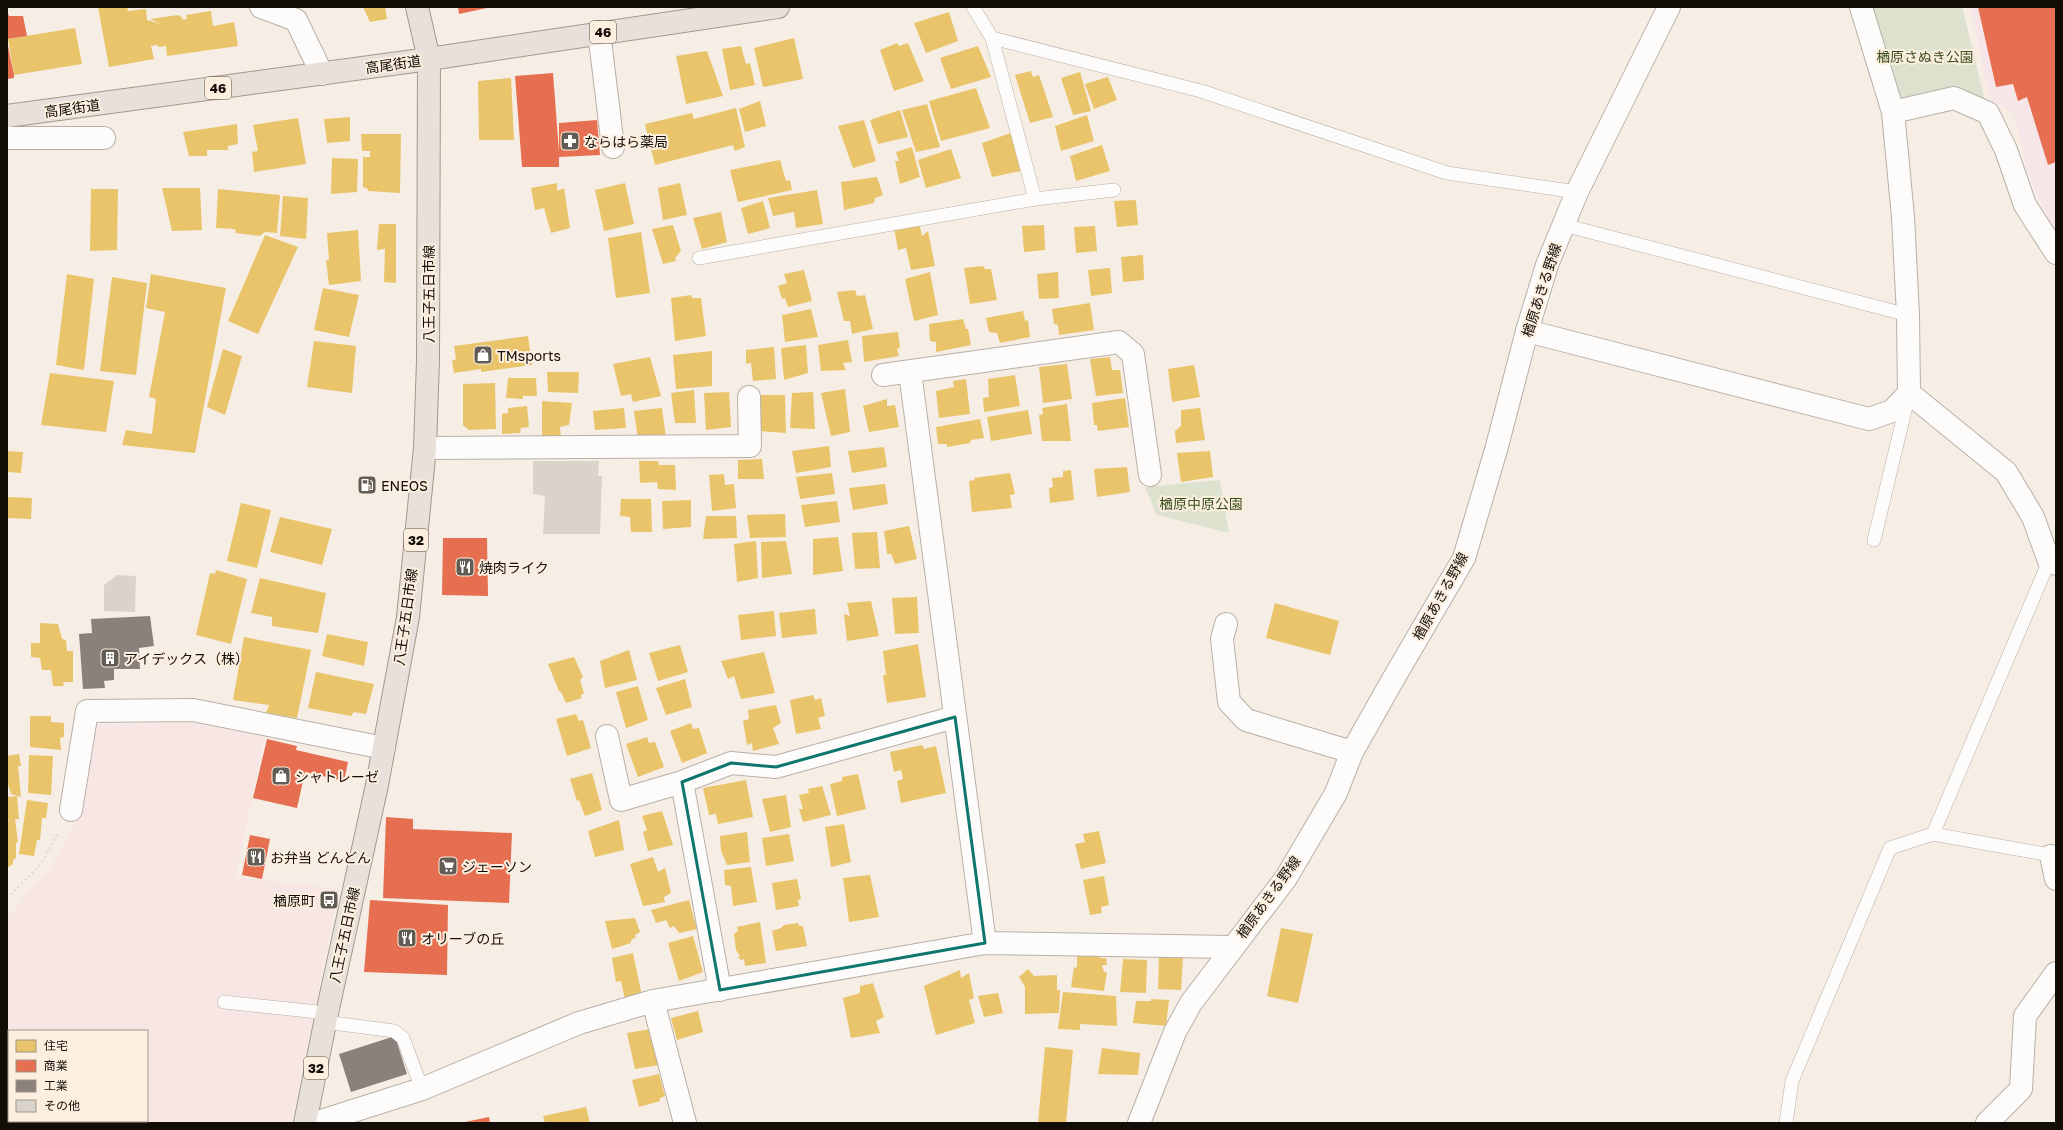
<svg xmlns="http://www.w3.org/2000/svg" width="2063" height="1130" viewBox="0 0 2063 1130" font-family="'Golos Text','Noto Sans JP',sans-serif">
<rect width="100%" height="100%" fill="#f6eee5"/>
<path fill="#f7e6e7" d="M1970,7h86v227l-26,-54 -16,-66 -24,-15z"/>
<path fill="#f8e6e5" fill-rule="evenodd" d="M192,723l73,11 -29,143 103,12 -47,232 -10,2h-275v-206l42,-47 32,-56 13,-90zM9,1031h138v90h-138z"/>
<path fill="#dce2cd" d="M1861,7h101l26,106 -34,-15 -61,14z
M1220,480l9,53 -72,-18 -12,-28z"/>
<path fill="#e9c46a" d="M98,7h29l1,4 18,-2 1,11 14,4 -11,-5 28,-4 5,3 -1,2 5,-1 -1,-4 25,-4 2,15 21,-4 4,24 -71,10 -1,-10 -8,1v-2l-7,1 3,13 -45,8z
M363,7h22l2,12 -17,3z
M949,12l9,29 -32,12 -12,-30z
M75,28l7,36 -68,11 -6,-36z
M794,38l9,41 -40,8 -9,-39z
M897,43l2,3 9,-3 16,38 -30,10 -14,-41z
M741,46l5,18 4,-1 5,22 -25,5 -8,-41z
M978,46l13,31 -40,12 -11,-31z
M707,51l16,45 -37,8 -10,-48z
M1031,71l2,6 6,-2 14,42 -23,6 -15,-48z
M1080,72l11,39 -18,4 -12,-37z
M1108,77l9,23 -23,9 -9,-25z
M511,78l3,62h-35l-1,-59z
M976,88l14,40 -49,13 -12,-40z
M760,101l6,25 -21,6 -6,-23z
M927,104l13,43 -24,5 -14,-42z
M736,108l9,39 -10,4 -2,-6 -78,20 -10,-41 47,-11 2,6z
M900,110l8,27 -30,7 -8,-24z
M1087,115l7,26 -33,10 -6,-25z
M350,117v24l-23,2 -3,-24z
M298,118l8,46 -52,8 -2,-20 6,-1 -5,-26z
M864,120l12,41 -23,7 -15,-42z
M237,124l1,20 -10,2v4h-21v6h-18l-6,-24z
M1011,133l10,38 -29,6 -10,-34z
M361,134h40l-1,59 -32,-2v-2l-5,-2v-30h7v-6h-8z
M1102,145l8,26 -34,10 -6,-25z
M912,147l8,30 -20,7 -5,-23h4l-3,-9z
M951,149l10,29 -35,10 -8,-28z
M332,158l26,1 -1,33 -26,2z
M780,160l6,21 4,-1 2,10 -54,12 -8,-32z
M877,177l6,18 -8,3 -1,5 -30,7 -3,-28z
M557,183v8l7,-3 6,40 -19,5 -7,-25 -9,2 -4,-22z
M625,183l9,41 -30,7 -9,-41z
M680,183l7,32 -24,5 -5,-32z
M162,188h38l2,42 -30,1z
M91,189h27l-1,61 -27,1z
M218,189l62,6 -3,38 -12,-1 -5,4 -24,-3 -1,-4 -19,-1z
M817,190l6,34 -27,4 -2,-16 -21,4 -5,-18z
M283,196l25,2 -2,41 -26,-3z
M1136,200l2,25 -21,2 -3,-26z
M763,201l7,27 -22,6 -7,-26z
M721,212l6,30 -25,7 -9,-31z
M919,223l3,13 6,-5 7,35 -24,4 -5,-22 -8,2 -4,-22z
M379,224h17v59l-12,-1 1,-33 -8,1z
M673,225l8,26 -6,7 1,3 -13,3 -11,-35z
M1044,225l1,25 -21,2 -2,-26z
M1095,226l2,25 -21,2 -2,-26z
M358,230l3,51 -32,4 -3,-25h3l-2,-27z
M641,232l9,61 -34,5 -8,-60z
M265,235l33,12 -40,87 -30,-13z
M1143,255l1,25 -21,2 -2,-25z
M983,266l2,3h6l6,31 -27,4 -6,-36z
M1110,268l2,25 -21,3 -3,-26z
M804,270l8,31 -24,6 -3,-9 -3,1 -4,-13 9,-3 -3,-9z
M930,272l8,43 -24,6 -9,-42z
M1058,272l1,26 -20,1 -2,-25z
M67,274l27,5 -10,91 -28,-5z
M151,274l75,14 -31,165 -73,-8 4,-15 26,4 4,-35 -7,-2 16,-85 -19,-4z
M112,277l35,6 -11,92 -36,-4z
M323,288l36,7 -10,42 -35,-7z
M855,290l2,6 8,-1 8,34 -21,5 -2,-13h-6l-7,-29z
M691,295l1,3h9l5,38 -31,5 -4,-43z
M1090,303l4,27 -35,5 -1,-10 -4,-1 -2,-15z
M811,309l7,28 -33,5 -3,-27z
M1023,311l2,10 3,-1 2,17 -30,6 -3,-10 -8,-1 -3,-14z
M963,319l3,10h2l3,16 -35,7v-10l-6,-1 -1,-17z
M898,332l2,16 -3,1 2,7 -35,6 -2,-26z
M528,336l4,29 -51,7v-3l-27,4 -2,-12 4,-2 -2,-13z
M848,340l4,22 -9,1 3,7 -25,1 -3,-26z
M314,341l42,5 -4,47 -45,-6z
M806,345l2,28 -24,7 -3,-32z
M774,347l2,32 -23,2 -2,-18 -5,1v-14z
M223,349l19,7 -17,59 -18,-8z
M712,351v35l-36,3 -3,-34z
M650,357l11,39 -28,6 -2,-8 -10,2 -8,-32z
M1110,357l2,13h8l3,23 -27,3 -6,-37z
M1067,364l5,35 -29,4 -4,-36z
M1194,365l6,32 -28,5 -4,-33z
M547,372h32l-1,21 -30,-1z
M50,373l64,8 -8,51 -65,-7z
M1015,375l5,31 -36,6 -1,-14 6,-1 -1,-18z
M508,378h28l1,18h-14v3l-17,-1z
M966,379l4,35 -31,4 -3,-27 18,-4 -1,-6z
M495,383l1,46 -27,1 -6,-5v-41z
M845,389l5,43 -19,4 -10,-43z
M694,390l2,33h-21l-4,-30z
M729,392l2,35 -25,3 -2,-37z
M813,392l2,37 -25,-1 2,-35z
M752,395h33l1,38 -26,-2 1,-18h-9z
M1125,398l4,29 -31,4 -1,-6h-3l-2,-22z
M887,399v7l8,-1 4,22 -30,5 -6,-26z
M542,401l30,2 -3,22 -9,2 1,12 -19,1z
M1067,404l4,37h-29l-3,-26 4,-1 -1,-6z
M527,406l2,21 -8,1 -1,5 -18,1v-20l6,-1v-5z
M624,408l2,20 -31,2 -2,-19z
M662,408l4,30 -28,2 -4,-29z
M1200,408l5,32 -29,3 -1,-12 6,-5v-16z
M1028,410l4,24 -41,7 -4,-24z
M980,419l4,19 -13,2 -1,3 -23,4v-3h-9l-2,-17z
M829,446l2,21 -35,6 -4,-22z
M884,447l3,20 -35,6 -4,-22z
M7,451l16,1 -2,21 -14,-1z
M1210,451l3,26 -32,5 -4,-29z
M762,459l2,20h-26v-19z
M639,461h19l1,4h16l1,25 -18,-1 -1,-7 -17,1z
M1127,467l3,25 -33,5 -3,-28z
M1071,470l3,30 -24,3 -1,-15 4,-1 -1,-9 11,-1v-6z
M832,473l3,21 -35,5 -4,-22z
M1010,473l5,21 -5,1 2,13 -40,4 -3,-31 6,-1 -1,-2z
M724,474l1,11 9,-1 2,24 -24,3 -3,-36z
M885,484l3,20 -35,6 -4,-22z
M7,497l25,1 -1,21 -24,-1z
M621,499h30l1,33h-21l-1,-15 -10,-1z
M691,500v27l-28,2 -1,-28z
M837,501l3,21 -35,5 -4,-22z
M241,503l30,7 -14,58 -30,-7z
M785,514l1,23 -36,1 -3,-23z
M706,516h30l1,22 -34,1z
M280,517l52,12 -10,36 -52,-13z
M909,526l8,33 -22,5 -4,-10h-4l-3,-23z
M877,532l3,36 -25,1 -3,-36z
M838,537l5,34 -30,4v-36z
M756,541l2,37 -21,4 -3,-38z
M786,541l6,33 -30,4 -1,-36z
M216,570l31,9 -16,65 -35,-9 14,-62 5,1z
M260,578l66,15 -8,40 -46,-7v-9l-21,-4z
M917,597l2,36 -24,1 -3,-36z
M871,601l8,35 -32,5 -3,-27 6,2 -3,-13z
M1275,603l64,18 -9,34 -64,-17z
M815,609l2,25 -35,4 -3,-25z
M774,611l2,25 -35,4 -3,-25z
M40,623l18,1 4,15 4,1 1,11h6v31h-10l1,4h-11l-2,-16h-9l-2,-12 -9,-1v-14h9z
M327,634l41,8 -4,24 -42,-10z
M244,637l67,13 -14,68 -31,-5 3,-8 -36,-5z
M918,644l8,53 -39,6 -4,-28h3l-3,-24z
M680,645l8,27 -30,9 -9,-28z
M629,650l8,30 -32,8 -5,-27z
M764,652l11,41 -34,6 -7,-23 -6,3 -7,-18z
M574,657l9,20 -3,3 4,13 -4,3 2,2 -16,5 -5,-11 -2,-1 -11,-27z
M316,672l58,12 -8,30 -12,-2 -3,4 -43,-8z
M685,679l7,28 -26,8 -10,-27z
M638,686l10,34 -22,8 -10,-36z
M813,695l2,5 6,-2 4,18 -7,2 3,11 -25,5 -6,-34z
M776,705l5,18 -8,5 6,16 -26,7 -1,-8 -5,2 -4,-24 6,-2 -1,-9z
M576,714l3,7 4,-1 8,28 -24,8 -11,-37z
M30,716h21v6l13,1v14l-4,1 1,12 -31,-3z
M691,723l2,6 6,-1 8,25 -25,10 -12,-32z
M647,737l2,6 6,-1 9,25 -26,10 -12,-33z
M922,745l2,4 12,-3 10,47 -45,10 -4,-22 6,-2 -2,-9 -7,2 -4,-20z
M19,754l2,12h-3l3,31 -10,-3 -4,-13v-25z
M29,755l24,1 -2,39 -23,-2z
M592,773l10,37 -17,6 -6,-16 -2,1 -7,-22z
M858,774l8,35 -29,7 -7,-32 12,-3v-4z
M746,780l7,37 -35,7 -2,-10 -7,1 -6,-27z
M822,786l9,29 -28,7 -4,-13h4l-4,-14 10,-2 -1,-4z
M7,794l2,3 8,-1 2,23 -12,1z
M786,795l5,32 -21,5 -8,-33z
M27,800l21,3 -2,15h-4l-2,22h-3l-3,16 -15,-2z
M662,811l11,34 -25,6 -5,-19 4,-2 -5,-14z
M15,819l3,23 -2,1v15l-3,2v4l-6,4v-47z
M619,820l5,30 -29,7 -7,-26z
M844,824l7,38 -20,5 -6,-40z
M1099,831l7,32 -25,6 -6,-25 10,-2 -2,-8z
M747,832l3,30 -23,3 -6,-14 -1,-15z
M789,834l5,27 -28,5 -4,-28z
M653,857l5,15 7,-4 6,25 -7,4 1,5 -22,4 -13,-42z
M751,867l6,35 -24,4 -2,-20 -6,-1 -1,-15z
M870,875l9,42 -30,5 -6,-44z
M1104,876l5,29 -8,2 1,6 -12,2 -7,-35z
M797,879l4,20 -3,1 1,6 -23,4 -4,-27z
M689,900l8,29 -18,4 -5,-7 -4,2 -4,-8 -10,3 -5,-13z
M635,918l5,14 -5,3 1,2 -5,3v3l-19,6 -7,-28z
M760,922l6,41 -21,3 -1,-7 -3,1 -3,-3 2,-1 -4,-6 -2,-16 4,-3 -1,-4z
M798,923l1,3h4l4,20 -31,5 -4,-20 9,-3 3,-3z
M1281,928l32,6 -15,69 -31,-7z
M693,936l10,36 -24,9 -11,-38z
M633,953l9,43 -17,4 -4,-19 -5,1 -4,-24z
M1077,954l23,1v3h6l1,7h-5l2,7h3l-3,19 -33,-4 3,-20 3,1z
M1159,955l24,1 -2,34 -23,-1z
M1123,959l24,1 -1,33 -26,-1z
M1028,969l6,7 23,-1v15h3l-1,23 -34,1v-27l-6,-10z
M960,970l1,8 8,-5 5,25 -5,2 6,23 -39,12 -12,-49z
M873,983l11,34 -8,4 4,12 -29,5 -8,-40 17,-5v-7z
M1063,992l53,4 1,30 -37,-2v6l-22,-1z
M998,993l5,20 -19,4 -6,-21z
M1151,999l18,1 -3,26 -33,-3 3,-22h15z
M698,1011l5,21 -26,8 -6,-22z
M651,1029l8,36 -24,4 -8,-36z
M1045,1047l28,3 -7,73h-28z
M1102,1048l38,5 -2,22 -40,-1z
M659,1074l6,22 -5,2v3l-21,6 -7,-27z
M586,1107l4,16h-45l-2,-7z"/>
<path fill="#e76f51" d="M458,7h29v1l-28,6z
M1978,7h78v155l-8,3 -21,-68 -9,4 -5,-17 -17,3z
M7,11l2,5h14l4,20 -20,3z
M7,41l7,34v3l-7,1z
M553,73l6,79v-29l38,-3 3,35 -41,2v10h-37l-7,-91z
M443,538h44l1,58 -46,-1z
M267,739l30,7 -1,4 52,12 -4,19 -39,-9 -8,36 -44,-10z
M386,817l27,2v10l99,4 -3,70 -126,-5z
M250,835l20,4 -8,40 -20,-4z
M370,900l78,5 -1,70 -83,-3z
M489,1117l1,6h-25v-1z"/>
<path fill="#8a817c" d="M150,616l4,30 -15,2 1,21h-26v11l-10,1 1,7 -22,1 -4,-55 13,-1 -1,-14z
M395,1036l12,38 -56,18 -12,-38z"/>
<path fill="#dad3cb" d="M533,461h66l-1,15h4l-2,58h-57l2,-38 -12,-2z
M117,575l19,1 -1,36 -31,-1v-26z"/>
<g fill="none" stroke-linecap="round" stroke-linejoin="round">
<defs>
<path id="lane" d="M973,7l19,31 209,53 246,82 130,19
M992,38l43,161 79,-9
M1564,225l344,90
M699,258l336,-59
M1874,540l34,-142
M1933,834l116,-273
M224,1002l103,11
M325,1022l69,9 9,7 19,51
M1786,1123l6,-42 98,-233 43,-14 123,22"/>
<path id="street" d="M261,7l35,13 26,54
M1861,7l32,105 10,105 5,98 1,78 97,79 27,45 16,44 7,3
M599,32l14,115
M1893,112l61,-14 34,15 18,37 19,55 31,48
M7,138h97
M1527,331l342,88 23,-8 17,-18
M910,372l75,571
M883,375l236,-33 14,12 17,121
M425,448l325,-2 -1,-49
M1226,624l-4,15 7,63 17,18 106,32
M607,736l14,64 61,-18 49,-19 45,4 179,-50
M682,782l38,208
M71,810l16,-99 106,-1 191,38
M2051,856l5,23
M653,1001l32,122
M315,1123l107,-34 157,-66 74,-22 332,-58 247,4
M1987,1123l34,-34 4,-73 31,-43"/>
<path id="secondary" d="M1139,1123l36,-91 16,-29 95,-125 50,-85 16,-41 43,-76 69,-118 32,-108 31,-119 20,-66 30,-73 92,-185"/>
<path id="primary" d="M7,116l422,-57 349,-52
M305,1123l22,-110 50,-228 31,-168 17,-169 3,-88 1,-301 -12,-52"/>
</defs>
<use href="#lane" stroke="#b7b0a9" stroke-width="14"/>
<use href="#street" stroke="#b7b0a9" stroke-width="24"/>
<use href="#secondary" stroke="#b7b0a9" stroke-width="24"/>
<use href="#primary" stroke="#a5988b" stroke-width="24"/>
<path stroke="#e0ddda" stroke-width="2.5" stroke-dasharray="2 3" stroke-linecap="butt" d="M7,898l34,-34 18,-33"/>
<use href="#lane" stroke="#fefcfb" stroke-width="13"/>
<use href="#street" stroke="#fefcfb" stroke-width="22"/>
<use href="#secondary" stroke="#fefcfb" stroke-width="22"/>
<use href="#primary" stroke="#e7e0db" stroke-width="22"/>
</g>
<path fill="none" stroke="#0f766e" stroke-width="3" stroke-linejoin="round" d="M955,717l30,226 -265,47 -38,-208 49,-19 45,4z"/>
<defs>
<symbol id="pharmacy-square" viewBox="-11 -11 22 22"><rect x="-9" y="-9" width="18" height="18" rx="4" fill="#625c55" stroke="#fcefdf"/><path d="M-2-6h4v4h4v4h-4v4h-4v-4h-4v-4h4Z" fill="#fff"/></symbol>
<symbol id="shop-square" viewBox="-11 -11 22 22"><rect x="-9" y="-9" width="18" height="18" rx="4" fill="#625c55" stroke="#fcefdf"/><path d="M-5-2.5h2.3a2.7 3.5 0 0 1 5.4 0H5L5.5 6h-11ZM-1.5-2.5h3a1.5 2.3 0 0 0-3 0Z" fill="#fff"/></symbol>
<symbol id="fuel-square" viewBox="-11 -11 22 22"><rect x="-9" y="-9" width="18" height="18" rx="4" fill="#625c55" stroke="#fcefdf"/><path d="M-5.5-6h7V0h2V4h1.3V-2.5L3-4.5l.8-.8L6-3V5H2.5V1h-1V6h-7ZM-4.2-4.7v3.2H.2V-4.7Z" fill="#fff"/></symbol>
<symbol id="restaurant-square" viewBox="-11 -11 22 22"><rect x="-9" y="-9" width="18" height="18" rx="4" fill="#625c55" stroke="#fcefdf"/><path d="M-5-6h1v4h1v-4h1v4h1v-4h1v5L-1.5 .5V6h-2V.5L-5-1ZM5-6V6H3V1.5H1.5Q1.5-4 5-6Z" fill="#fff"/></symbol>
<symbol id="building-square" viewBox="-11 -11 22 22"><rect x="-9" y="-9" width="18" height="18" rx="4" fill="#625c55" stroke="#fcefdf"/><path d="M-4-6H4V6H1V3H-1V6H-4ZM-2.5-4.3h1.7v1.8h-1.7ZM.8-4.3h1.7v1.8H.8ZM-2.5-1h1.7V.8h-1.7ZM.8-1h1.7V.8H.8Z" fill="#fff"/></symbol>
<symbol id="supermarket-square" viewBox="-11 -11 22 22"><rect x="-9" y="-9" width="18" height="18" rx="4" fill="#625c55" stroke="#fcefdf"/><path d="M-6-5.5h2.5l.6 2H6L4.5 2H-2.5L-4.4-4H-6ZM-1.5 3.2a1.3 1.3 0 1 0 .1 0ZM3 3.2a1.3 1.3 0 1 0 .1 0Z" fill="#fff"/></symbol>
<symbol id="bus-square" viewBox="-11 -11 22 22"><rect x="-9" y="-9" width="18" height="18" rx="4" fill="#625c55" stroke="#fcefdf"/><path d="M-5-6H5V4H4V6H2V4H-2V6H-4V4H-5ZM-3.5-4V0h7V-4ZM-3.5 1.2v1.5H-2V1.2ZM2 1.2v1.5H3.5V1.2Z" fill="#fff"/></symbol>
</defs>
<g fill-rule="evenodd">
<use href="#pharmacy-square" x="559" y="130" width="22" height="22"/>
<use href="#shop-square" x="472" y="344" width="22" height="22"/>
<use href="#fuel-square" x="356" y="474" width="22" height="22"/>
<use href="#restaurant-square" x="454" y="556" width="22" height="22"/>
<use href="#building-square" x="99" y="647" width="22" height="22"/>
<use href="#shop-square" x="270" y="765" width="22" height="22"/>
<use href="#restaurant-square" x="245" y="846" width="22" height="22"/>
<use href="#supermarket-square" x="437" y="855" width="22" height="22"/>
<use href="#bus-square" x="318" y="889" width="22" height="22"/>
<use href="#restaurant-square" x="396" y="927" width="22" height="22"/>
</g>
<g text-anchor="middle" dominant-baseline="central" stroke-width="4" stroke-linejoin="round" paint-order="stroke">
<g fill="#fcefdf" stroke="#595148" stroke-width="1">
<rect x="590" y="21" width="26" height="22" rx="3"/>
<rect x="205" y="77" width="26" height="22" rx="3"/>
<rect x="404" y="529" width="24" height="22" rx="3"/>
<rect x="304" y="1057" width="24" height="22" rx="3"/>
</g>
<g font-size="13" font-weight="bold" fill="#130d07">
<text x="603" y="32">46</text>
<text x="218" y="88">46</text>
<text x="416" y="540">32</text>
<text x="316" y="1068">32</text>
</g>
<g font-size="14" fill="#39511f" stroke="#fcefdf">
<text x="1925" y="56">楢原さぬき公園</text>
<text x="1201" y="503">楢原中原公園</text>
</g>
<g font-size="14" fill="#130d07" stroke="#fcefdf">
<text transform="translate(393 64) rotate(-8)">高尾街道</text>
<text transform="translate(72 108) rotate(-8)">高尾街道</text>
<text transform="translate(1541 290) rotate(-72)">楢原あきる野線</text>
<text transform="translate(428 294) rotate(-90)">八王子五日市線</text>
<text transform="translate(1440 596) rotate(-61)">楢原あきる野線</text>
<text transform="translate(405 617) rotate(-82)">八王子五日市線</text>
<text transform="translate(1268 897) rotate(-54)">楢原あきる野線</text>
<text transform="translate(344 935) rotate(-78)">八王子五日市線</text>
</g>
<g font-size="14" fill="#130d07" stroke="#fcefdf" text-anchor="start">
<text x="584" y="141">ならはら薬局</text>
<text x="497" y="355">TMsports</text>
<text x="381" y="485">ENEOS</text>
<text x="479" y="567">焼肉ライク</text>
<text x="124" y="658">アイデックス（株）</text>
<text x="295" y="776">シャトレーゼ</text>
<text x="270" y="857">お弁当 どんどん</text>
<text x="462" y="866">ジェーソン</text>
<text x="315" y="900" text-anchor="end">楢原町</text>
<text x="421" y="938">オリーブの丘</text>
</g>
</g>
<rect width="2063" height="1130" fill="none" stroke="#130d07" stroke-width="16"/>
<rect x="8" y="1030" width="140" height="92" fill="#fcefdf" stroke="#9f9589"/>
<rect x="16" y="1040" width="20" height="12" fill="#e9c46a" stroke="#9f9589"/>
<text x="44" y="1050" font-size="12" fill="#130d07">住宅</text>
<rect x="16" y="1060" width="20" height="12" fill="#e76f51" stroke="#9f9589"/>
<text x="44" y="1070" font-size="12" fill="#130d07">商業</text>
<rect x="16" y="1080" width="20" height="12" fill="#8a817c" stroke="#9f9589"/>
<text x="44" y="1090" font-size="12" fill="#130d07">工業</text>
<rect x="16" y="1100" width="20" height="12" fill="#dad3cb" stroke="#9f9589"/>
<text x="44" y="1110" font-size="12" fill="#130d07">その他</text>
</svg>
